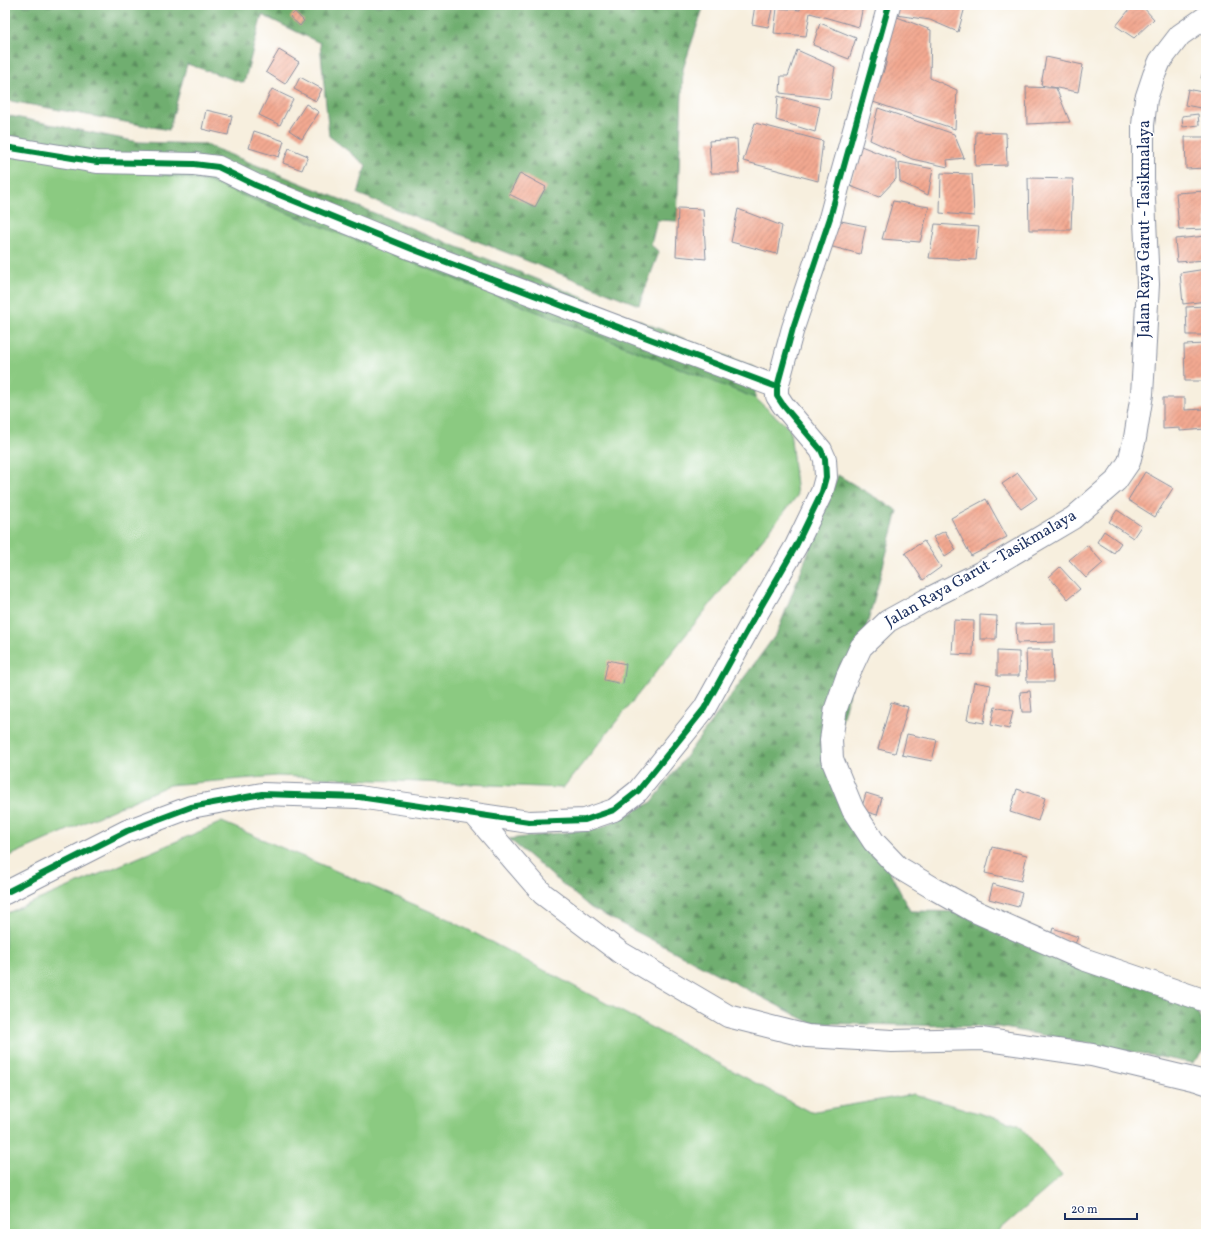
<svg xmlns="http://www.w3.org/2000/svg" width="1211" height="1239" viewBox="0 0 1211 1239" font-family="Vollkorn,serif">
<defs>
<pattern id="forest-firs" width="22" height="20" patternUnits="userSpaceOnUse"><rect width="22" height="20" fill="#70ae6f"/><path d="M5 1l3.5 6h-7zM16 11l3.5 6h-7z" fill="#5b8e5e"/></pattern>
<pattern id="building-hatch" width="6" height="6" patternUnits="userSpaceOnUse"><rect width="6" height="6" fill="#f3a991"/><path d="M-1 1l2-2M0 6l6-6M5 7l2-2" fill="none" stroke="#c48a7a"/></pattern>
</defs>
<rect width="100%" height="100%" fill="#fff"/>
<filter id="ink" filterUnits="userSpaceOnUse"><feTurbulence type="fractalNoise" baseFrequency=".025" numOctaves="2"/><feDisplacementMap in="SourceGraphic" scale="8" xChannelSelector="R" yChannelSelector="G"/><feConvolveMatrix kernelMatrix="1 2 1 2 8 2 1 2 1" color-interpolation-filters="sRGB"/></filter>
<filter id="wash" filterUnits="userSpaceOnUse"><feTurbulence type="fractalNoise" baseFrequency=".012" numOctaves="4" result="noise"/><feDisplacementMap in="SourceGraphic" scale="16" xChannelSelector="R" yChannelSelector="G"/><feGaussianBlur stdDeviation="0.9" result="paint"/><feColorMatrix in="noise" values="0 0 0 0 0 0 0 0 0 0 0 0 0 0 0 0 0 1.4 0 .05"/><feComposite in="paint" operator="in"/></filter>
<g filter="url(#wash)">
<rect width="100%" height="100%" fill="#f7efde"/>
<path fill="#8bca81" stroke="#537c70" d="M5,149l204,33 473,184 73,32 35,31 7,67 -234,292 -286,-12 -108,9 -164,73z
M222,822l226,97 362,193 104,-18 105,31 43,51 -67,58h-990v-320z"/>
<path fill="url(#forest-firs)" stroke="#466e66" d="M5,5h699l-21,64 -6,152 -20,-1 -6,25 8,7 -20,53 -281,-111 8,-29 -37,-29 -9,-93 -58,-28 -18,68 -57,-19 -18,66 -164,-30z
M5,115l133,27 66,2 552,224 -1,30 -546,-216 -204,-33z
M838,475l60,36 -37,136 -29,112 78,152 68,1 218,97 10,24v16l-14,14 -193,-36 -188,-4 -220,-115 -82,-69 92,-11 51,-26 125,-169z"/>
<g id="blocks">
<path fill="url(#building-hatch)" d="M755,5h18l-5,22 -16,-3z
M801,5h62l-4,22 -49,-14 -4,23 -32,-3 3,-25 23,2z
M898,5h56l11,2 -7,25 -28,-12 -34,-5z
M1133,5h8l13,14 -20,19 -18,-12z
M295,12l9,9 -4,5 -10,-9z
M892,15l39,15 -1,48 27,12 -2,39 -82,-27 13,-38z
M820,23l36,15 -7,21 -36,-14z
M279,50l20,12 -14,22 -19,-12z
M797,50l38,17 -5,32 -50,-6 1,-17h7z
M1046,57l37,8 -5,27 -37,-7z
M1206,63v17l-5,-2z
M300,77l22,12 -6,12 -22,-12z
M1026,87l30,1 14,34 -43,2z
M272,89l21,10 -13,26 -21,-10z
M1188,89l18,4v16l-21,-4z
M778,96l42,11 -5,25 -39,-12z
M306,104l13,8 -17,27 -13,-9z
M878,108l76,26 10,24 -17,2 1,7 -36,-8 -42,-19z
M206,110l26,6 -4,19 -26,-6z
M1198,114l1,11 -16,2 -1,-11z
M755,123l68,18 -5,40 -75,-20z
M254,131l30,10 -5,16 -30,-9z
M976,132l30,1 1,32 -32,1z
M1185,137h21v31l-20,1z
M737,139l2,34h-28l-2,-32z
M861,146l35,14v19l-17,18 -29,-11z
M289,148l19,8 -6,14 -19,-7z
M899,162l34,7 -5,26 -28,-13z
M520,173l26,14 -11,20 -26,-13z
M941,173l31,1 2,42 -34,-3z
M1028,178l45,1 -2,51h-42z
M1206,191v38l-27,1 -3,-37z
M893,201l36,6 -9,35 -38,-3z
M678,208l25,1 3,50 -30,-3z
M738,209l44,17 -5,28 -46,-12z
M836,220l30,6 -6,28 -31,-8z
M935,224l44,3 -3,33 -47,-2z
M1206,236v24l-29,2 -2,-23z
M1206,269v32l-23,3 -3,-31z
M1206,306v29h-19l-1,-28z
M1206,344v37h-21l-1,-36z
M1163,398h22v12l20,-1 1,20 -26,2v-3l-17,1z
M1145,472l28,16 -18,29 -27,-17z
M1018,473l19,25 -16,11 -19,-25z
M986,499l21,38 -36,19 -20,-38z
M1117,510l24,16 -8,12 -24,-16z
M945,531l11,19 -11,7 -12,-20z
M1104,531l17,12 -7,10 -17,-11z
M924,541l17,26 -18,13 -18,-27z
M1087,545l16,18 -17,15 -17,-18z
M1060,567l20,22 -12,10 -19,-22z
M980,615l17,1 -1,23h-16z
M954,620l20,1 -1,34 -21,-1z
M1055,623v19l-38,1 -1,-19z
M1026,650h26l1,32h-26z
M997,651l22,1v24h-22z
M608,660l18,4 -3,20 -19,-4z
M974,682l17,3 -7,38 -17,-3z
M1030,691l2,21h-10l-2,-20z
M891,702l17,5 -13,46 -17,-4z
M995,707l18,4 -4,18 -18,-4z
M907,734l30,6 -5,21 -30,-6z
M1017,789l28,9 -7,23 -28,-9z
M866,793l16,5 -5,17 -16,-5z
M992,847l35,8 -6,26 -36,-8z
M993,884l29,9 -4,14 -29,-8z
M1053,928l25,9 -3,7 -24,-9z"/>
</g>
</g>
<g filter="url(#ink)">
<use href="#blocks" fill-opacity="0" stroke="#898f9e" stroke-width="1"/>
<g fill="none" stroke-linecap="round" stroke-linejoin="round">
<defs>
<path id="minor" d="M5,147l92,15 97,2 24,3 37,18 157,64 365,138
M474,814l69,80 78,59 107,63 79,20 85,5 89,-2 111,16 105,25 9,3
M5,893l122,-62 64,-24 71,-13 97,3 170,25 56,-2 29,-10 24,-19 66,-82 47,-85 45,-78 26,-54 4,-15 -1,-18 -4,-9 -38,-45 -6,-9v-9l16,-59 37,-110 9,-34 50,-179"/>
<path id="major" d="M1206,17l-26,18 -20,26 -6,14 -8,24 -3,26v53l5,106 -4,77 -2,33 -7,44 -6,24 -13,19 -43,37 -91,54 -54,27 -40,22 -27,26 -14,30 -11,31 -5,32 1,19 21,51 21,32 24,25 35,21 39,22 111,49 123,42"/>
</defs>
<use href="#minor" stroke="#898f9e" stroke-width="24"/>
<use href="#major" stroke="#898f9e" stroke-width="24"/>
<use href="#minor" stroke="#fff" stroke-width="22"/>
<use href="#major" stroke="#fff" stroke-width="22"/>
<defs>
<path id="cycleway" d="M5,147l92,15 97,2 24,3 37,18 157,64 365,138
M5,893l122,-62 64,-24 71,-13 97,3 170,25 56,-2 29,-10 24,-19 66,-82 47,-85 45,-78 26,-54 4,-15 -1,-18 -4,-9 -38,-45 -6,-9v-9l16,-59 37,-110 9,-34 50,-179"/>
</defs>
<use href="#cycleway" stroke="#fff" stroke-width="8"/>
<use href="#cycleway" stroke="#00873e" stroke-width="6"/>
</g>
</g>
<g text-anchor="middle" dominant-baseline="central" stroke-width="3" stroke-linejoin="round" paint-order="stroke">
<g font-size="16" fill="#1b2f5e" stroke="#fff">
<text transform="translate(1145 229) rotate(-90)">Jalan Raya Garut - Tasikmalaya</text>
<text transform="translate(981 569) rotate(-30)">Jalan Raya Garut - Tasikmalaya</text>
</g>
</g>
<rect width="1211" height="1239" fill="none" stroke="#fff" stroke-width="20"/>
<path d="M1065 1213v6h72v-6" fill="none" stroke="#1b2f5e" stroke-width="2"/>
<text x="1071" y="1213" font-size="12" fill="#1b2f5e" stroke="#ffffff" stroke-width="3" paint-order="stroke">20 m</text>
</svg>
